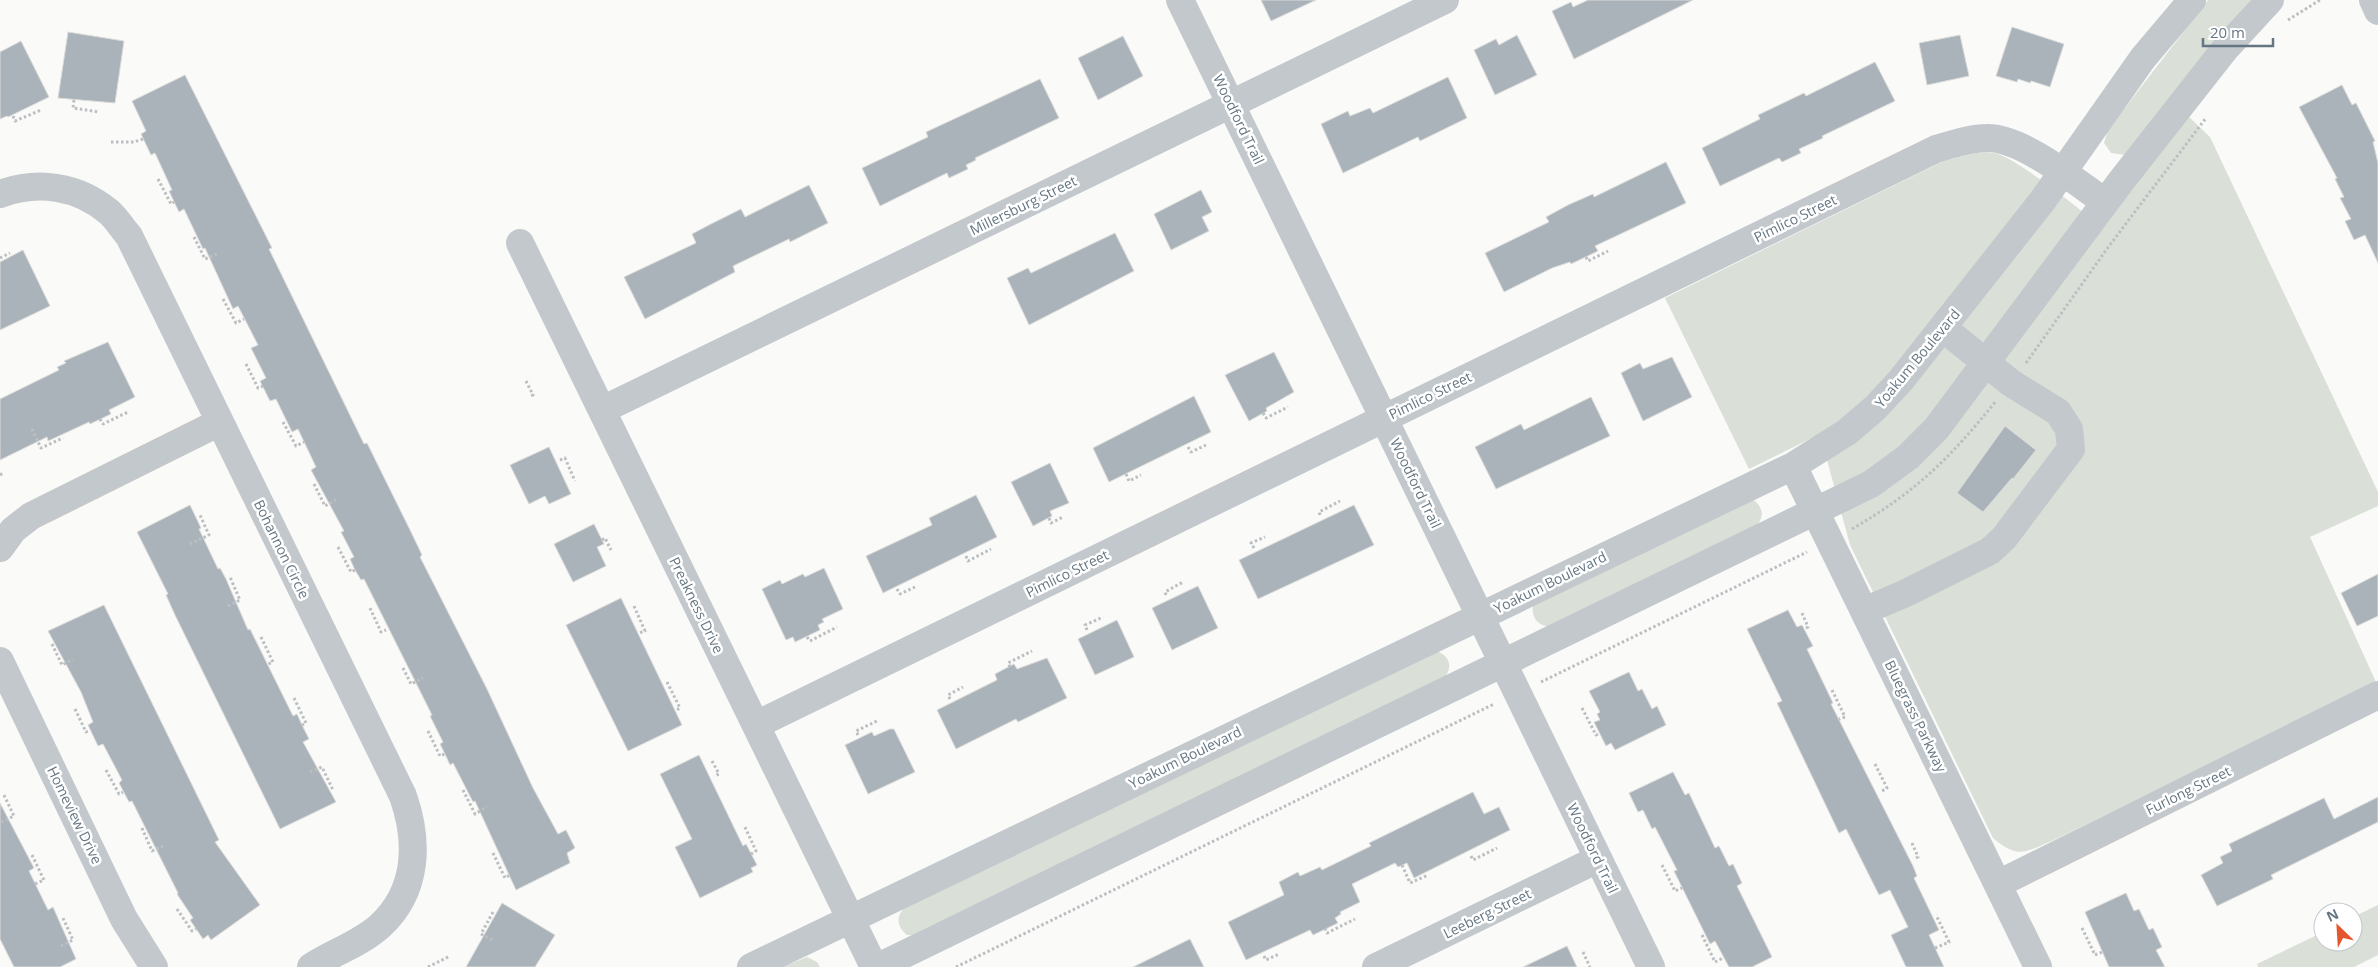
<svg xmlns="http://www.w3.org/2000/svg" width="2378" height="967" viewBox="0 0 2378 967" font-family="'Open Sans',sans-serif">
<rect width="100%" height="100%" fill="#fafaf8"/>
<path fill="#dadfd7" d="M2208,0h43l-35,41 -91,114 -14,-2 -7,-10 4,-13z
M2188,116l22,21 168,355v14l-68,31 66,145 -322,158c-29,12 -35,20 -61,-2l-143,-293 -30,-111 -71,35 -84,-171 279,-137c15,-3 34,-11 50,-8 21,3 88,59 109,74z
M1754,500c10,9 10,17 2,27l-207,100c-14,-2 -19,-13 -15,-26z
M1437,651c14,6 16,17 6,29l-531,255h-5c-12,-10 -11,-21 1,-30z
M2378,905v50l-24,12h-96l-1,-3 66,-32v10h30v-25z
M807,957l10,5 3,5h-38z"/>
<path fill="#aab3b9" stroke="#dcdcda" d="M1261,0h55l-45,21z
M1588,0h105l-119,59 -22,-48 19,-9 2,5z
M2012,27l52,17 -14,43 -19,-6 -1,2 -12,-4 -1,3 -21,-6z
M68,32l56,9 -9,62 -57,-5z
M1517,35l20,40 -42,20 -21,-45 22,-11 3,6z
M1960,35l9,41 -42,9 -8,-42z
M1123,36l20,40 -45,24 -20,-42z
M21,41l28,56 -41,20 -1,-1 -7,3v-67z
M1875,62l20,39 -73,35 1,2 -24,11 2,4 -19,9 -3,-4 -59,28 -18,-38 58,-29 -2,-4 46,-22 2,3z
M185,75l87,173 -3,1 95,195 3,-1 44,89 11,23 -2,2 67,132 46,99 25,46 8,-4 9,18 -8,5 3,10 -54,27 -41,-89 -2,1 -20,-39 -3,2 -5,-11 -5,-10 3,-2 -13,-26 2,-1 -68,-136 -3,1 -6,-10 -5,-11 4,-2 -13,-25 3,-1 -33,-61 5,-3 -18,-38 -6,3 -16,-33 -6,2 -10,-20 6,-3 -15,-30 7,-3 -20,-39 -5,3 -28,-61 -2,1 -19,-40 -5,3 -10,-21 3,-1 -17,-37 -4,2 -10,-21 5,-3 -14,-30z
M1448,77l19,41 -47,23 -2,-4 -75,36 -22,-49 27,-13 2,5 20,-8 3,5z
M1040,79l19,39 -84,40 1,2 -10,5 2,4 -19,9 -2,-5 -67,33 -18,-38 66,-31 -2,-5z
M2342,85l10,20 4,-2 19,38 -2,1 5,21v100l-13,-28 -11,5 -9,-19 6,-2 -11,-21 4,-1 -9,-18 2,-1 -38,-71z
M1666,162l20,41 -91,43 3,5 -27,13 -1,-2 -18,6 -48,24 -19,-39 64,-31 -3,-5 22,-12 25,-11 1,3z
M809,185l19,38 -38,19 -1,-3 -56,27 2,6 -90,47 -21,-42 72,-34 -4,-9 17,-9 32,-16 4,8z
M1201,190l11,22 -10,5 7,14 -38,19 -17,-36z
M1115,233l19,38 -105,54 -22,-47 21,-10 3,5z
M23,250l27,56 -50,24v-68z
M108,342l27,55 -26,13 2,4 -21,10 -1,-2 -41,19 -1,-4 -47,23v-61l59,-29 -2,-3 9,-4 -2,-2z
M1274,352l20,40 -28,16 1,3 -18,10 -24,-46z
M1672,357l20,40 -49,24 -22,-48 19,-10 3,6z
M1194,396l17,36 -102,50 -16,-34z
M1591,397l19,39 -114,53 -21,-42 46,-23 3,6z
M2005,426l31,24 -23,29 -1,-1 -29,34 -26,-19z
M549,447l22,47 -22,10 -4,-8 -16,8 -19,-39z
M1050,463l19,40 -19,8 2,5 -19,10 -22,-44z
M976,495l21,42 -114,56 -17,-37 66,-31 -3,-7z
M190,505l11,23 -2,1 19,40 2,-1 6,11 22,51 2,-1 43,87 4,-2 5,11 7,14 -6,3 33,60 -56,27 -105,-214 -9,-20 2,-1 -31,-62z
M1354,505l20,40 -116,54 -19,-39z
M594,524l10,20 -7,3 9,19 -33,16 -19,-38z
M824,568l19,41 -21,10 2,3 -6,3 2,5 -25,12 -2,-5 -7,3 -24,-51 18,-9 2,4 21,-10 2,3z
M2378,574v42l-21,10 -16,-33z
M1198,586l20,42 -46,22 -20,-42z
M621,598l61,127 -54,26 -62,-126z
M104,605l115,235 -4,2 45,63 -49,35 -3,-5 -5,4 -13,-19 3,-2 -16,-24 1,-1 -46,-92 -3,1 -10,-19 3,-3 -19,-36 -5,2 -10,-21 5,-3 -12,-30 -33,-61z
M1788,610l9,17 5,-2 11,21 -6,3 26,54 -2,1 82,162 4,10 -3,2 25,52 -10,5 15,32h-38l-15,-32 17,-8 -18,-37 -11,5 -33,-66 -7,4 -62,-130 5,-2 -35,-72z
M1117,620l17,37 -39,18 -17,-36z
M1047,658l20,40 -49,24 -2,-3 -60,30 -19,-39 60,-30 -2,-6 19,-10 3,5z
M1629,672l9,19 4,-2 10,20 5,-3 9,19 -51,25 -4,-7 -5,3 -12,-24 6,-2 -3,-6 3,-2 -11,-21z
M890,729h4l21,43 -47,22 -23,-49 27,-13 2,4z
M699,755l44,91 3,-2 11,21 -6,3 2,4 -53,26 -25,-51 17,-8 -32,-65z
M1673,772l12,23 4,-2 26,55 4,-2 10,20 4,-2 9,19 -5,3 35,71 -20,10h-23l-14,-26 -5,3 -36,-73 3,-1 -22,-43 -3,2 -9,-19 -5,2 -9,-19z
M1473,792l11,22 15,-7 11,23 -96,48 -7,-15 -9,4 -3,-4 -43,21 8,18 -20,10 1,2 -6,4 3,5 -25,12 -3,-5 -64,30 -18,-38 56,-27 -5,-13 19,-10 2,4 20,-9 2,3 49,-24 -2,-3z
M2378,797v25l-107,53 2,4 -56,27 -16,-31 22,-12 -3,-6 12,-6 -3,-7 95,-46 10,21z
M0,803l34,65 -5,3 19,39 5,-3 23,52 -16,8h-46l-14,-28z
M2126,893l8,18 5,-2 10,21 4,-2 9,19 -6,3 9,17h-56l-24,-55z
M502,903l53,32 -20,32h-69z
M1190,939l14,28h-71z
M1567,946l10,21h-54z"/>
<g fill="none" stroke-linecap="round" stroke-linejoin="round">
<path stroke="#bbbfc2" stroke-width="3" stroke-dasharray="2.5 2.5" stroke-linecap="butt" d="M2288,20l32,-20
M74,100l-1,8 26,4
M13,116l2,5 26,-11
M111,142h23l9,-3
M158,179l13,25 3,-2
M194,237l11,22 12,-5
M1586,257l2,4 20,-10
M0,258l10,-5
M223,299l13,24 8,-4
M2026,363l83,-117 97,-128
M246,364l12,24 5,-2
M526,381l7,14 -4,1
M1263,413l3,5 22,-11
M100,419l3,5 25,-12
M283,422l13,24 8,-4
M32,429l9,19 22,-10
M1188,447l3,5 15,-7
M560,460l5,-2 10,23
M1126,474l3,7 12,-6
M0,475l3,-2
M314,484l11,22 12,-7
M1320,515l-1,-3 21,-11
M1049,518l2,5 12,-6
M1852,529c65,-38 97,-70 144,-128
M602,540l3,-2 6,12
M190,544l19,-9 -9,-20
M338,547l13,25 4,-2
M1254,548l-3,-5 14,-6
M966,556l2,5 23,-12
M897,589l3,5 15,-7
M1166,595l-1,-3 18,-10
M228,606l12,-6 -10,-23
M634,606l11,25 -6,2
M370,608l11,24 5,-2
M1802,613l6,14 -4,2
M1087,630l-2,-5 18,-8
M261,637l12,25 -5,2
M807,637l3,4 27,-14
M52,644l10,21 11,-6
M1010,667l-2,-4 24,-12
M403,668l8,16 12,-6
M667,682l13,26 -5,3
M1541,682l266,-130
M1832,690l13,27 -6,2
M294,698l12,25 -4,2
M950,699l-2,-4 15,-8
M1582,708l14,27 4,-2
M75,709l11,23 4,-2
M428,731l12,25 5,-2
M858,735l-2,-4 21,-10
M712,761l7,13 -5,2
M1875,764l12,24 -5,3
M106,770l13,24 4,-2
M310,772l12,-5 11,23
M463,790l12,24 12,-7
M1,822l13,-6 -11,-23
M745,827l11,24 -5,3
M142,828l10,23 13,-6
M1912,843l6,14 -4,2
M493,853l12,25 5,-3
M32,855l12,25 -9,4
M1471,856l2,4 24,-12
M1402,865l8,18 18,-8
M1662,865l13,26 7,-3
M177,909l15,22 4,-2
M1325,928l2,5 28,-14
M2082,928l13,27 7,-3
M1702,935l13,27 10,-5
M492,940l-11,-6 12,-22
M61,946l12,-6 -11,-24
M1935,948l14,-6 -13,-27
M1583,952l7,15
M1264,956l2,4 13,-6
M428,967l22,-11
M956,967l538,-263"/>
<path stroke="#c3c8cc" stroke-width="28" d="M1180,0l471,967
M2373,0l5,11
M0,194c38,-14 78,-8 109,18 7,6 13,16 20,24l274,560c16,46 15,95 -23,130 -20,18 -48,27 -69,41
M520,243l354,724
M602,410l843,-410
M1793,466l245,501
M0,548l13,-18 18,-14 189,-94
M1864,611l42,-18 84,-42 14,-13 67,-89 -2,-20 -11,-17 -47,-29 -68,-55
M0,661l124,258 30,48
M756,725l1180,-576c17,-5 34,-11 52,-11 35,0 89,45 117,64
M1998,884l380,-189
M751,967l1042,-501 54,-34 28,-24 26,-28 142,-180 100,-142 49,-58
M878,967l993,-483 37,-27 28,-28 186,-249 103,-131 45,-49
M1376,967l222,-108"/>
</g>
<g text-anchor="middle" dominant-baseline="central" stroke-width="5" stroke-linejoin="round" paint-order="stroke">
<g font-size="14" fill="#657683" stroke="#fff">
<text transform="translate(1239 119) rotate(64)">Woodford Trail</text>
<text transform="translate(1023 205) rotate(-26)">Millersburg Street</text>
<text transform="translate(1795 218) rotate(-26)">Pimlico Street</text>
<text transform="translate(1917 358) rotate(-50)">Yoakum Boulevard</text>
<text transform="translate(1430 395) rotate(-26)">Pimlico Street</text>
<text transform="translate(1416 483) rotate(64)">Woodford Trail</text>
<text transform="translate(282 549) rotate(64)">Bohannon Circle</text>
<text transform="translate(1067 573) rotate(-26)">Pimlico Street</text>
<text transform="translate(1550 582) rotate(-26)">Yoakum Boulevard</text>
<text transform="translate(697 605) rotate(64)">Preakness Drive</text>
<text transform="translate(1916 716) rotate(64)">Bluegrass Parkway</text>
<text transform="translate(1185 757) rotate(-26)">Yoakum Boulevard</text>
<text transform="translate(2188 790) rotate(-26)">Furlong Street</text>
<text transform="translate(75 815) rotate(64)">Homeview Drive</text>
<text transform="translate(1593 848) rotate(64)">Woodford Trail</text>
<text transform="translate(1487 913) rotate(-26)">Leeberg Street</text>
</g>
</g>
<g transform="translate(2338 927) rotate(335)"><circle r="24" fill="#ffffff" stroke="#c1c8cd"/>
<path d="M0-4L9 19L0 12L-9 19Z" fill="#e4572e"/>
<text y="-8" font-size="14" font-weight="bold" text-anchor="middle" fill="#657683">N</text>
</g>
<path d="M2203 38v8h70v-8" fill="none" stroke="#657683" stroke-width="2.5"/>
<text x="2210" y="38" font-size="15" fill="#657683" stroke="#ffffff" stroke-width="4" paint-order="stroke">20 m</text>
</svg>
